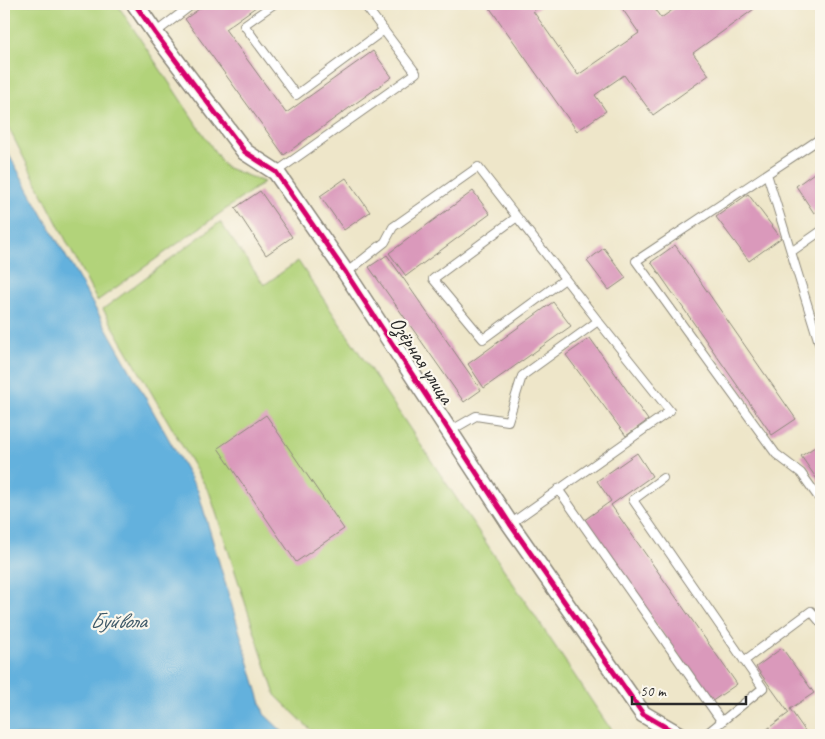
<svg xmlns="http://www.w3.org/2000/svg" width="825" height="739" viewBox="0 0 825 739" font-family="Caveat,sans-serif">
<rect width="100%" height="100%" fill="#fbf7ec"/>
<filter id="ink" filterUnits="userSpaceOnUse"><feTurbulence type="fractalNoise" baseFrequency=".02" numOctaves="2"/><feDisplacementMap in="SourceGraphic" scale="10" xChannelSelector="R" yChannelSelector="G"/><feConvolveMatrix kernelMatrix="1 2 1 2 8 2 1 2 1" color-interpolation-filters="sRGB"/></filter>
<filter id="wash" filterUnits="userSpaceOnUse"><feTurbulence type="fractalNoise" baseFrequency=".0096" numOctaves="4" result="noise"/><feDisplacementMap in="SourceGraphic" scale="20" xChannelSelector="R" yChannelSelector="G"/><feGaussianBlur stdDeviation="1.12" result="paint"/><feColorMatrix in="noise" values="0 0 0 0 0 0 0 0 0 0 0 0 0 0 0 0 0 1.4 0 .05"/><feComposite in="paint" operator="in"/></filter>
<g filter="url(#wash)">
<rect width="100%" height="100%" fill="#eee6c9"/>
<path fill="#b2d37a" stroke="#6e7f52" d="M4,4h113l108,163 39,15 -167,119 -93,-182z
M220,222l44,63 34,-24 309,463 11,11h-302l-41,-40 -65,-201 -107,-185z"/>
<path fill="#64b1dd" stroke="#486e84" d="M4,146l194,345 66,223 22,21h-282z"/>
<g id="blocks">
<path fill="#da99bb" d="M206,4h54l-35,25 61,84 87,-62 19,26 -108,78 -99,-136z
M487,4h57l-11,7 45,64 61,-42 -20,-29h32l10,14 20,-14h69l4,5 -61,44 16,22 -56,40 -29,-40 -29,20 11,16 -29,20z
M821,168v40l-7,5 -18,-27z
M346,178l24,34 -26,18 -24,-34z
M260,191l32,46 -26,18 -31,-47z
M473,191l17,23 -84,62 -17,-23z
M748,194l33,44 -32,23 -33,-44z
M675,245l121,174 -24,16 -121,-173z
M604,248l22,30 -17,12 -22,-29z
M387,255l94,135 -17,12 -95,-135z
M553,302l18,24 -87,62 -16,-24z
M590,338l58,82 -22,16 -60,-81z
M266,415l78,114 -48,33 -78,-114z
M821,443v42l-20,-29z
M637,453l15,23 -41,29 126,179 -26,18 -128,-181 28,-20 -14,-20z
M782,648l32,45 -24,16 18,26h-49l30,-22 -33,-46z"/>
</g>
</g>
<g filter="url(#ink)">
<use href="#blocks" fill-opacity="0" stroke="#8c887a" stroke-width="1"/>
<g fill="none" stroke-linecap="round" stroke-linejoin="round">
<defs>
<path id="service" d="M274,4l-30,21 52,70 88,-65
M155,33l38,-29
M821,138l-185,123 140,193 25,19 20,28
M276,172l140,-99 -52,-69
M767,174l54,175
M517,217l-84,62 50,60 82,-60
M791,252l30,-21
M346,273l39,-31 8,-15 85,-60 120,154 -76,55 -14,45 -32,-5 -26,15
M663,478l-30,22 130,188 -58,47
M558,489l164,233
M510,524l160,-113 -72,-90
M744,661l67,-50 10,12"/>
<path id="minor" d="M135,4l20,29 90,119 31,20 70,101 164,251 133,190 36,21"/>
</defs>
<use href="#service" stroke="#8c887a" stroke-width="10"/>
<use href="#minor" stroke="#8c887a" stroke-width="19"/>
<use href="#service" stroke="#fff" stroke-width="8"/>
<use href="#minor" stroke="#fff" stroke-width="16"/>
<defs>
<path id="cycleway" d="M135,4l20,29 90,119 31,20 70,101 164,251 133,190 36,21"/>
</defs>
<use href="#cycleway" stroke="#fbf7ec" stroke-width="8"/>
<use href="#cycleway" stroke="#d6006c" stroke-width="5"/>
</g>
</g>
<g text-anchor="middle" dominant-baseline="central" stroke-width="4.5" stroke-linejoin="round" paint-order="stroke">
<g font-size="21" fill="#2b2b2b" stroke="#fbf7ec">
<text transform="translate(422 360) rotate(57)">Озёрная улица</text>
</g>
<g font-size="22" font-style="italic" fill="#3f5a69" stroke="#fbf7ec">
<text x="118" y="621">Буйвола</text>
</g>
</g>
<rect width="825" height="739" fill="none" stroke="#fbf7ec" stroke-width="20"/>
<path d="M632 696v8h114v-8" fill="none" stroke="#2b2b2b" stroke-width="2.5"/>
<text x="640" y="696" font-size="15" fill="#2b2b2b" stroke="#fbf7ec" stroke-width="4" paint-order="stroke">50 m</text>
</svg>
